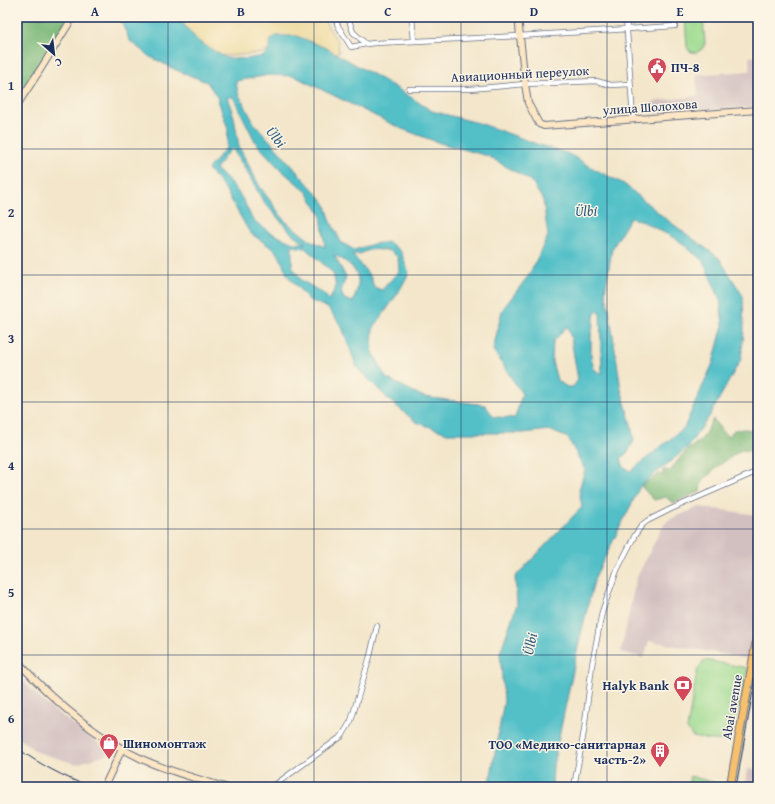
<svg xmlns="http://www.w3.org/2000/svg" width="775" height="804" viewBox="0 0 775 804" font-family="'Gentium Book Plus',serif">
<rect width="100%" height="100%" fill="#fcf5e5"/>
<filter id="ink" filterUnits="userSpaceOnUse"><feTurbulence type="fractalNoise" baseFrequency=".025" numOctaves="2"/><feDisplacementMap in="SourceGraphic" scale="8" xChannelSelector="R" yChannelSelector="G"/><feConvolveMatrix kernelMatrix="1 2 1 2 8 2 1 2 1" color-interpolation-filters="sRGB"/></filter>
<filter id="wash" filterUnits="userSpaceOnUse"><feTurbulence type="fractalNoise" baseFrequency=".012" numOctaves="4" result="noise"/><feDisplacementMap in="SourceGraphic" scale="16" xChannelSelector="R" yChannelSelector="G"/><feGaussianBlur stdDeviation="0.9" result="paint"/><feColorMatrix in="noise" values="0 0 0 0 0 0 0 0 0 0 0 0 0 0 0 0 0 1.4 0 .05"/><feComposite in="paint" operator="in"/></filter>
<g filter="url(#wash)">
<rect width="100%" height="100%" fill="#f3e6ca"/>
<path fill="#d2bfc0" d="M758,56v51l-105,6 -1,-11 46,-6 -2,-21 54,-4 -1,-14z
M699,507l59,8v101l-9,43 -100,-18 -5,17 -23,-6 15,-73 26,-52 8,-8z
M17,675l30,30 65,48 -36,11 -39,-12 -20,-15z
M748,769l10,1v17h-13z"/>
<path fill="#9dda8f" stroke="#5c8476" d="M685,17h18l2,27 -3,5 -6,4 -7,-2 -2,-4z
M704,660l44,8 -18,73 -20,-1 -17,-3 -6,-8 10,-57 1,-3z
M690,776l33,9 -1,2h-34z"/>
<path fill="#7eba7a" stroke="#4c746c" d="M17,17h51l-37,60 -14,20z
M713,419l12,16 4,1 5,-6 11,-1 13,2v10l-2,6 -7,4 -8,-1 -23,16 -17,17 -1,9 -9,3 -18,8 -7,-6 -12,3 -13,-14 18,-12 4,1v-5l8,1 3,-6 11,-13 17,-13z"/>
<path fill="#eeda9e" stroke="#84847e" d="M164,17h158l16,25 1,10 -6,1 -53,-9 -18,9 -22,2 -22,1z"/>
<path fill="#52c0c8" stroke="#367893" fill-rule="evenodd" d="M119,17h60l1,3 18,21 28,17 20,1 18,-3 6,-7v-8l6,-5h21l31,13 65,37 39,25 50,13 55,20 32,10 27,16 28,14 42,35 53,39 24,38 1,35 -3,28 -32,58 -22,31 -47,38 -8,17 -37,74 -16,65 -26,123 -1,22h-63l15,-86 -4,-48 17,-49 -2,-27 67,-70 -3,-17 6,-20 -17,-32 -19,-8 -25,3h-77l-31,-11 -27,-22 -32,-32 -15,-41 -14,-19 -19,-8 -21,-24 -9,-21 -7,-7 -22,-15 -24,-42 -18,-22 19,-22 1,-18 -11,-32 -10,-15 -31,-12 -21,-11 -5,-2 -20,-16zM269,75l25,1 108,53 38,14 48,13 43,25 12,19 5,36 -19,39 -27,35 -9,40 29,44 -7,24 -21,-1 -9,-12 -61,-8 -38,-19 -14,-28 1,-21 25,-36 11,-20 -8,-21 -12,-10 -16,2 -19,6 -13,-8 -10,-20 -6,-19 -71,-80 -16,-30 -2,-12zM227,97h6l23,46 24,26 27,23 14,23 4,32 -16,-7 -24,-19 -25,-34 -21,-40 -5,-30zM232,148l14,22 17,31 28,32 14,10h-12l-24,-11 -17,-13 -8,-18 -12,-17 -16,-15 8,-12zM630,218l10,2 38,20 25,21 17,38 3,26 -10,38 -29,65 -53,43 -7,-3 -3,-10 7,-6 6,-11 -3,-17 -10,-35 -12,-80 -4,-18 7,-42zM292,246l13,2 15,13 13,12 3,14 -7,13 -5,-6 -23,-14 -9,-14zM372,249l18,2 8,6 1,14 -17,19 -8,-3 -4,-11 -18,-22h7zM334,255c10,5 23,12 24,25 1,6 -3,16 -5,22l-9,-3 -3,-8 5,-14zM600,311l2,63 -8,-5 -3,-12v-21l4,-23zM567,326l4,12 7,42 -5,7h-6l-10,-7 -5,-18 1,-20z"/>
</g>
<g filter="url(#ink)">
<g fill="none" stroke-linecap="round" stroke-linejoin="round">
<defs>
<path id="street" d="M335,17l3,9 13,21 15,-3 9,-1 144,-7 156,-10
M348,17l5,15 13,12
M412,17l2,24
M626,17l7,102
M409,89h61l55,-5 71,-3 15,4 19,-1
M272,787l70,-51 9,-15 19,-65 7,-30
M574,787l10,-56 8,-66 10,-53 15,-42 18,-35 7,-10 5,-4 24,-12 87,-38"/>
<path id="secondary" d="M518,17l7,67 3,19 11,21 5,2 214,-16
M17,105l23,-35 33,-53
M17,661c36,39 77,76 127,99 24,11 54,19 81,27
M104,787l18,-38"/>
<path id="primary" d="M730,787l28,-155"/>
</defs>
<use href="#street" stroke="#676f84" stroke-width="6"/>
<use href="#secondary" stroke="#676f84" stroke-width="8"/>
<use href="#primary" stroke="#676f84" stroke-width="9"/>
<use href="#street" stroke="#fff" stroke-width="4.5"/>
<use href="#secondary" stroke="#fce6c4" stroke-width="6"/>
<use href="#primary" stroke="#f7c06c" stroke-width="7"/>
<path stroke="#1b2f5e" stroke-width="1" d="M736,787l22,-124"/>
<path stroke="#1b2f5e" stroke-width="1" d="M17,748c22,16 47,29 73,39"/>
</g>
</g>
<path fill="none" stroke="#1b2f5e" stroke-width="1" stroke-opacity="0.55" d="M168,17v770M314,17v770M461,17v770M607,17v770M17,149h741M17,275h741M17,402h741M17,529h741M17,655h741"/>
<defs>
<symbol id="civic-pin" viewBox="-11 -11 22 30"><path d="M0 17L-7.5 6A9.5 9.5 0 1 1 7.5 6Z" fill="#d1495b" stroke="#fcf5e5"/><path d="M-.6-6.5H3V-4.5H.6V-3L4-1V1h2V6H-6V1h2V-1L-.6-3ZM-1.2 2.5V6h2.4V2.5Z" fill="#fff"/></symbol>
<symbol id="bank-pin" viewBox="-11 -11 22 30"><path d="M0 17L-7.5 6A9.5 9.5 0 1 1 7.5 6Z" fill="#d1495b" stroke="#fcf5e5"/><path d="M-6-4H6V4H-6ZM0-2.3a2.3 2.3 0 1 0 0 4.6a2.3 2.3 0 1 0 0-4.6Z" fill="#fff"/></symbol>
<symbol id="shop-pin" viewBox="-11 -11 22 30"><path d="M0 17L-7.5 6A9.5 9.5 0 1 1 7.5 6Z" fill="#d1495b" stroke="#fcf5e5"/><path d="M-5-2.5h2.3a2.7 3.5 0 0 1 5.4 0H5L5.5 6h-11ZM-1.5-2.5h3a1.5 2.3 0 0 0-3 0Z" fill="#fff"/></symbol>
<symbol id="building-pin" viewBox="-11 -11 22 30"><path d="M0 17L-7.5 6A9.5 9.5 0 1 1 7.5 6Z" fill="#d1495b" stroke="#fcf5e5"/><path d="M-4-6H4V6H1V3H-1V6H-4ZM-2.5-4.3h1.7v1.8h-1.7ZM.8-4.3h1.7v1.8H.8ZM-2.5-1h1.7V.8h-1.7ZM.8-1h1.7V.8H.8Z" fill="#fff"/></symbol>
</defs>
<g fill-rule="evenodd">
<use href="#civic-pin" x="646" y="56" width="22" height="30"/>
<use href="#bank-pin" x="672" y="674" width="22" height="30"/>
<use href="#shop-pin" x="98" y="732" width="22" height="30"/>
<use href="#building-pin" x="649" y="740" width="22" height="30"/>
</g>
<g text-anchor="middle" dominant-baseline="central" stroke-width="3" stroke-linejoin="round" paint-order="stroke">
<g font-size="13" font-weight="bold" fill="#1b2f5e" stroke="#fcf5e5" text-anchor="start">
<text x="671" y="67">ПЧ-8</text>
<text x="669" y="685" text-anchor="end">Halyk Bank</text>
<text x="123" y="743">Шиномонтаж</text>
<text x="646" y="744" text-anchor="end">ТОО «Медико-санитарная<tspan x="646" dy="15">часть-2»</tspan></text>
</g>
<g font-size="13" fill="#1b2f5e" stroke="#fcf5e5">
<text transform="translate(520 74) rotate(-3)">Авиационный переулок</text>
<text transform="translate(650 107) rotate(-4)">улица Шолохова</text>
<text transform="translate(732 707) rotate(-80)">Abai avenue</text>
</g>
<g font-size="14" font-style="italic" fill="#2c5a7e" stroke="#fcf5e5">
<text transform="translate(276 137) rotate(51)">Ülbi</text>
<text x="586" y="211">Ülbi</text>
<text transform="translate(530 644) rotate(-78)">Ülbi</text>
</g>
</g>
<rect width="775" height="804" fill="none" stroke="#fcf5e5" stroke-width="44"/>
<g transform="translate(54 54) rotate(152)" stroke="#fcf5e5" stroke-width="3" paint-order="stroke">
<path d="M0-3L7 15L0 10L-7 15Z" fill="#1b2f5e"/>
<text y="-6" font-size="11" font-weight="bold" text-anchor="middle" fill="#1b2f5e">С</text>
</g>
<rect x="22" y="22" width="731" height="760" fill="none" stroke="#1b2f5e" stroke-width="1.5"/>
<g font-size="13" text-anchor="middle" font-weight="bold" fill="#1b2f5e">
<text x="95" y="16">A</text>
<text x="241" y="16">B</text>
<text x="388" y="16">C</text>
<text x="534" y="16">D</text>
<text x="680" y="16">E</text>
<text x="11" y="90">1</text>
<text x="11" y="217">2</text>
<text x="11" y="343">3</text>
<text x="11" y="470">4</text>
<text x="11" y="597">5</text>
<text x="11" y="723">6</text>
</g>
</svg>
